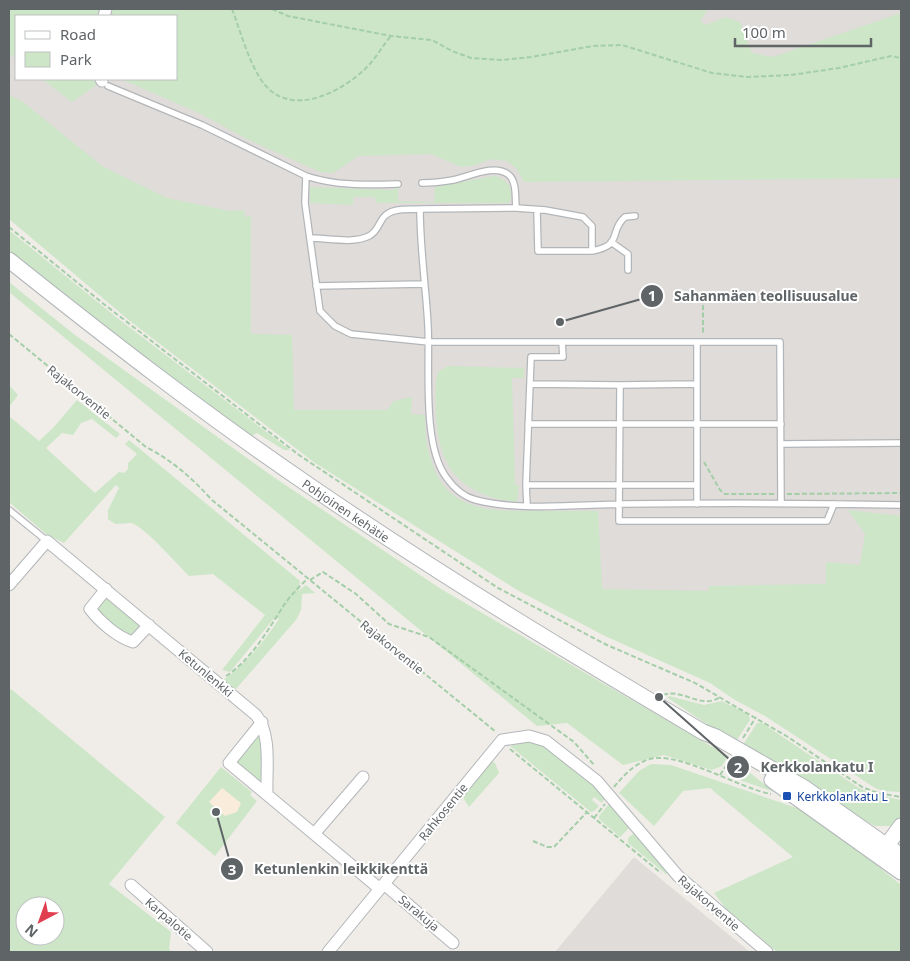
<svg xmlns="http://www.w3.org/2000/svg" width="910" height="961" viewBox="0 0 910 961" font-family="'Noto Sans',sans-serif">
<rect width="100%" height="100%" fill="#f0ede8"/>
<path fill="#dfdcda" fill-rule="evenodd" d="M9,9h892v546l-63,52 -237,-8 -105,-71 -205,-95 -282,-318zM16,16h160v63h-160z
M634,857l116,95h-195z"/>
<path fill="#cce6c7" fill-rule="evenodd" d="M9,9h699l-8,12 6,4 19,-8 15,5 12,31 21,4 128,-44v165l-377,4 -7,-13 -10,-8 -15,-2 -20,7 -11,1 -30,-13 -73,2 -25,17 -13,-1 -73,-33 -48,-26 -78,-34h55v-63h-160v43l-7,-6z
M42,79h63l-33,23z
M9,95l14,7 79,64 65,32 63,13 14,-1 1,7 6,-1v118l41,1 2,75h93l7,-9 18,-4 -1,17 14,1c0,16 1,32 7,48 16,50 63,48 105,48 21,0 41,0 61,0l4,78 106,2 1,-5 117,-2v-22l34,3 5,-31 -17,-24 53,6v276l-19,-1 -7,-3 -110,-72 -30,-16 -25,-17 -105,-47 -88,-46 -202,-127 -185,-142 -121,-102z
M494,176c14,2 21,15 15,27h-133l-1,-6h-22v8l-43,-2v-16l82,3 3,-2h3v13l36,1 1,-15z
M9,230l107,87 174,133h-6l-27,-17 -7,4 -241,-185z
M9,282l66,53 200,143 166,111 287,167 -6,10 -10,4 -48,-15 -41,10 -56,-42 -30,3 -528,-434z
M448,366l76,2v10h-12l3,107h4l-2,17c-54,-6 -79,-32 -81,-88 0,-14 -2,-28 2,-42z
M9,385l9,10 -9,12z
M77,400l43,34 -4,4 -24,-19 -11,4 -8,12 -11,-2 -16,15 49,45 24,-21 5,1 4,-4v-6l9,-9 -12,-10 4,-4 171,141 -2,10 8,-6 9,8 -13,1 -1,16 -5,10 -61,70 -12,-10c23,-16 40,-37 56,-61l-3,-3 -46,56 -8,-2 43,-55 -52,-41 -24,2c-11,-11 -46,-51 -58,-53 -5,0 -11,1 -16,1l-7,-5v-9l11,-22 -3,-3 -52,58 -18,-9 -37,-32v-86l30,25 14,-13z
M108,598l33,28 -10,10h-3l-30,-23v-8z
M11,689l154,128 -56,67 62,48 -2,17 3,3h-163v-260zM25,906h30v30h-30z
M669,696l35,9 18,-4 27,14 1,5 -15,23 -67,-45z
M757,723h5l97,65 15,6 27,6v17l-10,9h-16l-134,-78z
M256,734h5l1,50 -26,-20 1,-6z
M530,741c28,8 55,36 76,56l-4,6 -8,-6 -2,3 7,6 -5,5 -3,1 -81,-66z
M733,759l41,33 -40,-14 -5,-8z
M491,761l4,2 4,10 -30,34 -7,-11z
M651,764l20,1 143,49 87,71v67h-124l-50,-42 -13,-17 79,-36 -83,-69 -27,3 -29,35 -35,-33 20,-22z
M221,767l31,25 -2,3 7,6 -42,55 -39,-33z
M609,804l21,23 -10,10 -21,-18v-3z
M634,833l4,1 32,39 -4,1 -38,-31v-5z"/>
<path fill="#f9ecda" d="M222,788l19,15 -4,9 -12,4 -16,-14z"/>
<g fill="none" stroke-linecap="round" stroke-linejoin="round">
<defs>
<path id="lane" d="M108,86l94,39 104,51 -1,27 15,108 15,15 16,8 78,8h268v162
M306,176c30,10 60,9 92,8
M422,183c10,0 20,-1 31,-3 15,-3 42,-17 56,-5 8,7 6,23 7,33
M537,210l1,41h54v-25l-9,-9 -38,-7 -29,-2 -96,1c0,40 6,78 8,117 2,41 -6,118 18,151 7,10 18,20 30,23 41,11 102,5 146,4 93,-1 186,-1 279,1
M310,238c17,0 43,6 59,-2 8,-4 9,-11 14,-18 8,-11 25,-8 37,-9
M611,242l17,12v16
M592,251c32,-6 16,-19 33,-34l10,-1
M316,286l108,-2
M562,342l1,15h-32l-5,128h171
M697,342h83l1,161
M530,384l90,1 -1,136h208l7,-17
M620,385l77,-1
M528,424h253
M781,444l120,-1
M526,485l1,20
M9,510l38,31"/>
<path id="street" d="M104,16l2,-7
M101,79l1,2
M9,585l38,-44 209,174c16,20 10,55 11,79
M106,589l-16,20c10,13 27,28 43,33l16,-17
M262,722l-33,41 151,126
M314,834l49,-57
M384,884l69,59
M131,885l76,67
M328,952l174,-212 27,-4 17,5 51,40 81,95 89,76"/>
<g id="secondary">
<path id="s1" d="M9,260c99,79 199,157 304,228 127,87 258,166 390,244l13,5 87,50 98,69"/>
<path d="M772,780l129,92"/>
<path d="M882,852l19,-26"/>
</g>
</defs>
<use href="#lane" stroke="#b3b6b9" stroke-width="8"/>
<use href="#street" stroke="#b3b6b9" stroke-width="13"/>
<use href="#secondary" stroke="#b2b6b9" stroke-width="17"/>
<path stroke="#a4cea8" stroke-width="2" stroke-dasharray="5 2.5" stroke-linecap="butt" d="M232,9c9,23 20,67 39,82 29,23 72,-1 94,-22 10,-9 17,-23 26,-33
M272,9l16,7 103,20 41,4 20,11 19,7 31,2 29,-3 62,-11 29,-1 90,28 35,4 44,-2 48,-7 52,-12 10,2
M9,227l96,78 194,150 199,133 109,57 88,38 93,54 74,50 16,6 23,4
M703,305v30
M9,334l137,113c27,14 46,31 66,53l284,232
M704,462l16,28 5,4h49
M787,494l114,-1
M310,580l13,-8 33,22 33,30 40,13 145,105 20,23
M226,676c25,-16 42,-46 58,-71 6,-9 15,-18 23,-26
M663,695c20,-7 38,15 57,2
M743,738l13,-21
M510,749l151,124
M720,775l11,-17
M614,787c10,-12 21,-24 36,-28 29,-8 91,30 121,35
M594,818l11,-14
M533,841l14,6h7l33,-35"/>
<use href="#lane" stroke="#fff" stroke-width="5.5"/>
<use href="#street" stroke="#fff" stroke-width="11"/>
<use href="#secondary" stroke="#fff" stroke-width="15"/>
</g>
<rect fill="#1a4fb4" stroke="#fff" stroke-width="2" x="782" y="791" width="10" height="10" rx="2.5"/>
<g text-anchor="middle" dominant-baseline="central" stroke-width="4" stroke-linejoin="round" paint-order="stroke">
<g font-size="12" fill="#5f6467" stroke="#fff">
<text transform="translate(79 392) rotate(39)">Rajakorventie</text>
<text stroke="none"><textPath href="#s1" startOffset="420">Pohjoinen kehätie</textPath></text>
<text transform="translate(392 647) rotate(39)">Rajakorventie</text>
<text transform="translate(206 673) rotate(40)">Ketunlenkki</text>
<text transform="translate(443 812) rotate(-51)">Rahkosentie</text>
<text transform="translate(709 903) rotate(41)">Rajakorventie</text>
<text transform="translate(419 913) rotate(40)">Sarakuja</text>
<text transform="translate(169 919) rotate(41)">Karpalotie</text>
</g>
<g font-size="12" fill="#164399" stroke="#fff" text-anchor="start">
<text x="797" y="796">Kerkkolankatu L</text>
</g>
</g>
<path fill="none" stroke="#5f6467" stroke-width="2" d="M560 322L652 296M659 697L738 767M216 812L232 869"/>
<g fill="#5f6467" stroke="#fff" stroke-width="2">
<circle cx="560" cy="322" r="5"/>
<circle cx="659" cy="697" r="5"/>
<circle cx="216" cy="812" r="5"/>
<circle cx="652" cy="296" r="12"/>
<circle cx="738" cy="767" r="12"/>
<circle cx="232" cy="869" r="12"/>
</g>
<g font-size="15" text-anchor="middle" font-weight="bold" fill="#fff">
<text x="652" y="301">1</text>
<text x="738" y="773">2</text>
<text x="232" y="875">3</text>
</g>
<g font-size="14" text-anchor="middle" font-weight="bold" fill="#5f6467" stroke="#fff" stroke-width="4" stroke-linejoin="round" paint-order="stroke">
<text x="766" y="301">Sahanmäen teollisuusalue</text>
<text x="817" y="772">Kerkkolankatu I</text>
<text x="341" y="874">Ketunlenkin leikkikenttä</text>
</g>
<rect width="910" height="961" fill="none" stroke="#5f6467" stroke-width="20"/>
<rect x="15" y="15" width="162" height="65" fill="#ffffff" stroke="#bfc1c2"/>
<rect x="25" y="31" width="25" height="8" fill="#ffffff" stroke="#bfc1c2"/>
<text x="60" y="40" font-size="15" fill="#5f6467">Road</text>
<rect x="25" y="52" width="25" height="15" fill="#cce6c7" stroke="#bfc1c2"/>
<text x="60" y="65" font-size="15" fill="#5f6467">Park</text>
<g transform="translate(40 921) rotate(221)"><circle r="24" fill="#ffffff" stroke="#bfc1c2"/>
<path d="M0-4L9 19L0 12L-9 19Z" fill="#e03f50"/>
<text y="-8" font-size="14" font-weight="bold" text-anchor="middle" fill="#5f6467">N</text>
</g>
<path d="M735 38v8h136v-8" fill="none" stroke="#5f6467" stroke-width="2.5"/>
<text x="742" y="38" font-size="15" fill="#5f6467" stroke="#ffffff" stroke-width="4" paint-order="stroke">100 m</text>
</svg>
